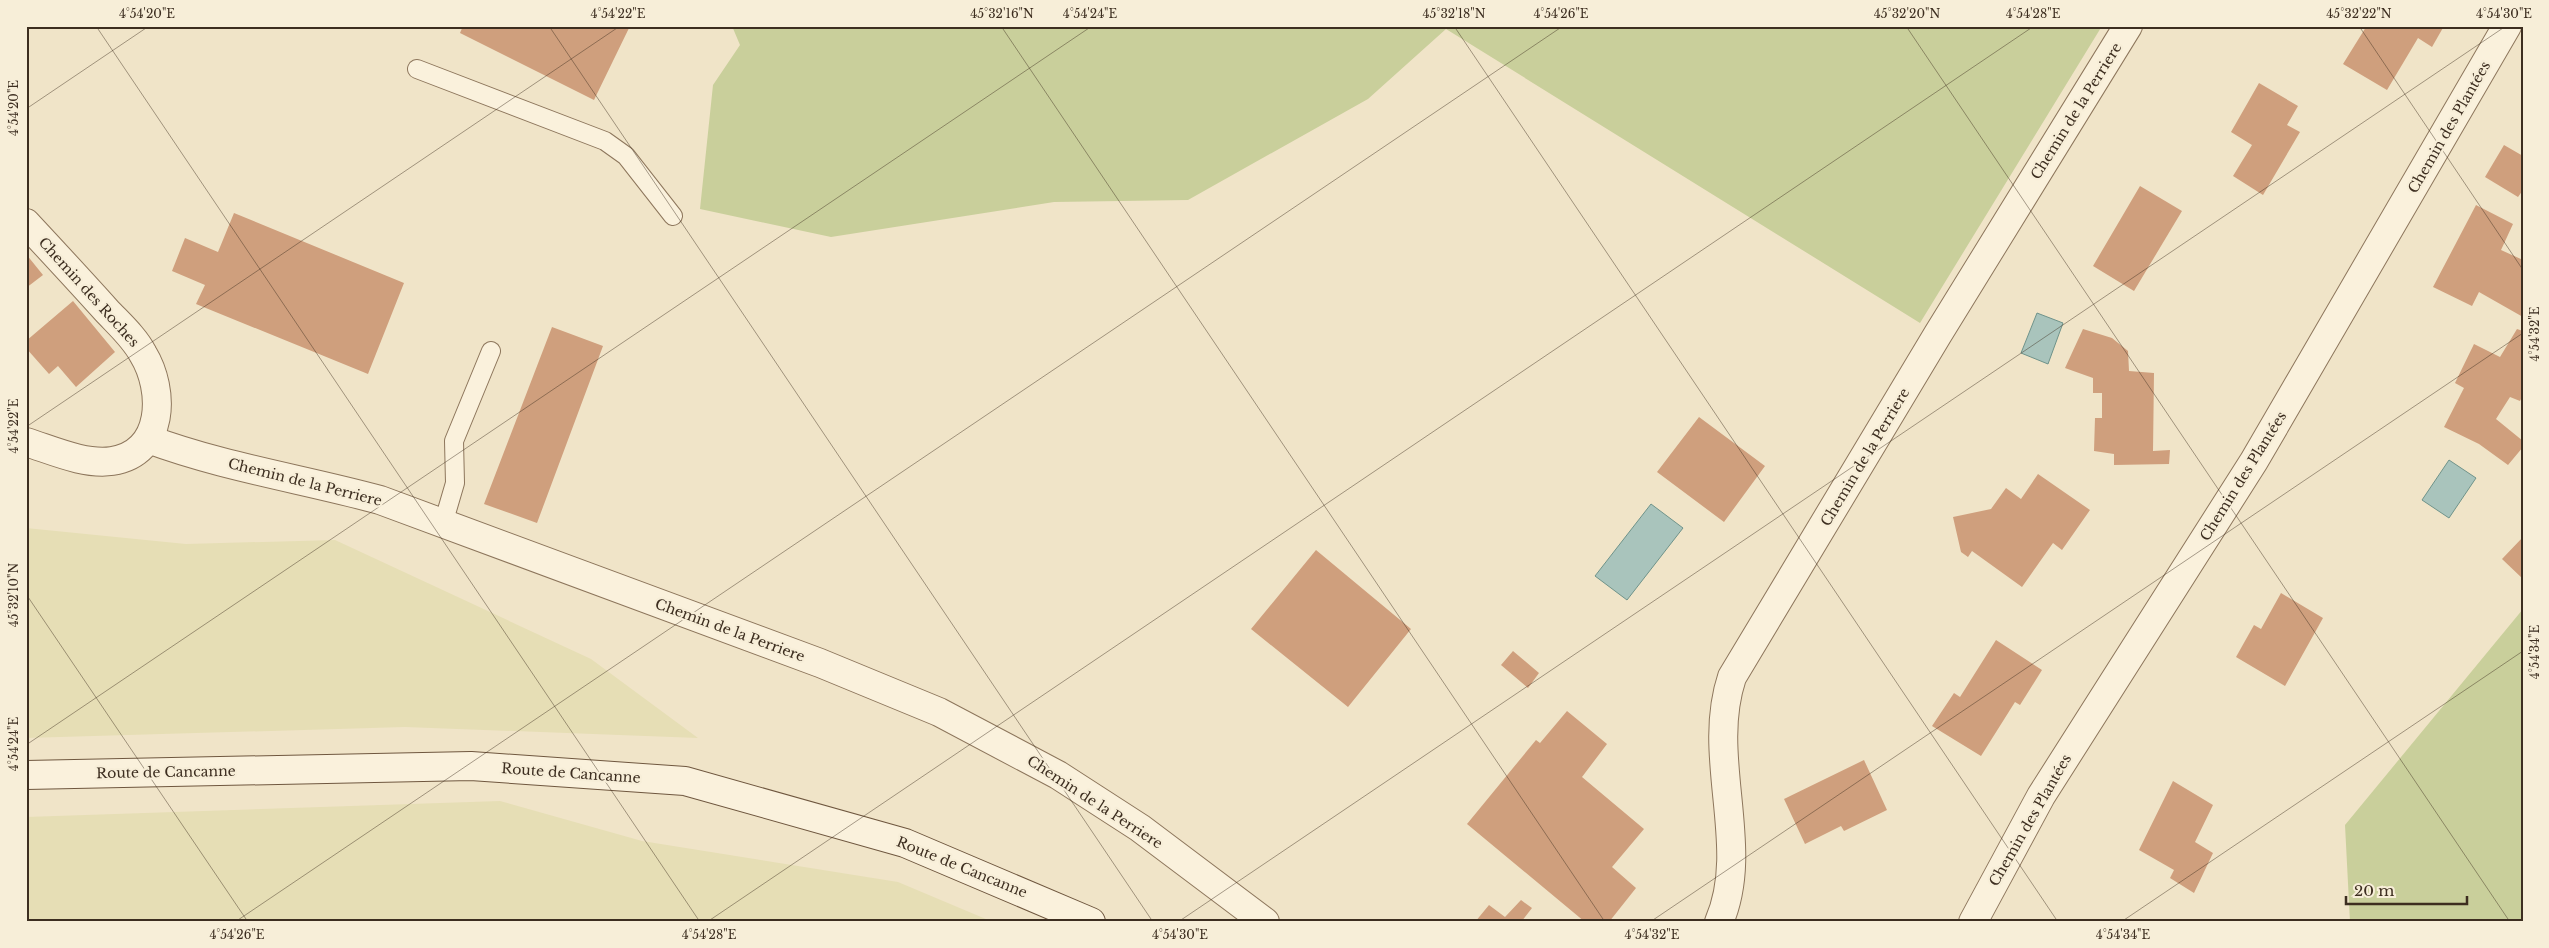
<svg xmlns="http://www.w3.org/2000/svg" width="2549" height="948" viewBox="0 0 2549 948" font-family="'Libre Baskerville',serif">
<rect width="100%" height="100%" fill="#f0e4c8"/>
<path fill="#e6deb5" d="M26,528l160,16 149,-4 256,119 107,79 -293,-11 -379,11z
M500,801l142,40 256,41 95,40h-967v-105z"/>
<path fill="#c9cf9b" d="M732,26h1370l-182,297 -474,-294 -78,70 -180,101 -134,2 -223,35 -131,-28 13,-124 27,-40z
M2523,609v313h-173l-5,-97z"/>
<path fill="#a9c4bc" stroke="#6f938a" d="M2037,313l26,10 -15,41 -27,-11z
M2449,460l27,18 -27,40 -27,-18z
M1651,504l32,24 -56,72 -32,-24z"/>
<path fill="#cf9f7d" d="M463,26h167l-36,74 -134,-67z
M2364,26h80l-12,21 -14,-9 -31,52 -44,-26 23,-37z
M2259,83l39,23 -11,19 13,7 -37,63 -30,-19 19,-31 -21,-13z
M2504,145l19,11v34l-5,7 -33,-20z
M2140,186l42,25 -48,80 -41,-25z
M2476,205l37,19 -12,26 22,10v57l-44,-25 -7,14 -39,-19z
M234,213l170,70 -36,91 -172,-70 9,-19 -33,-14 13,-33 33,14z
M26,254l17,21 -17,13z
M73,301l42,51 -39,35 -18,-21 -9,8 -23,-26v-7z
M552,327l51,19 -66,177 -53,-19z
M2083,329l29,9 16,13 1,20 25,2 -1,78 17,-1 -1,14 -55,1v-11l-20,-3 1,-33h7v-25h-9v-15l-28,-10z
M2517,329l6,2v64l-3,6 -10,-4 -14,22 27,22v6l-15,18 -29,-21 -35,-17 20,-39 -9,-5 19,-39 26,13z
M1699,417l66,49 -41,56 -67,-50z
M2038,474l52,36 -28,40 -9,-7 -31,44 -50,-36 -4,6 -7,-5 -8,-35 38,-8 15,-21 15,11z
M2523,537v42l-21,-20z
M1316,550l95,79 -63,78 -97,-78z
M2281,593l42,25 -38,68 -49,-29 18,-32 7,4z
M1996,640l46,30 -22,35 -5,-3 -34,54 -49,-30 22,-33 6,4z
M1513,651l26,22 -11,15 -27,-23z
M1567,711l40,33 -25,33 62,52 -32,38 24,21 -27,34h-24l-118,-98 69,-84 4,3z
M1864,760l23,50 -43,21 -3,-5 -36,18 -21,-45z
M2173,781l40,24 -18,37 18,11 -19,40 -24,-15 4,-8 -35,-20z
M1521,900l11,8 -11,14h-46l14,-17 16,12z"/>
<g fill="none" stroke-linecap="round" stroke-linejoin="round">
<defs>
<path id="service" d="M417,69l188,72 21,15 47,60
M443,524l12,-41 -1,-42 37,-90"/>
<path id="minor" d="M26,223c27,29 54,58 80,87 13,14 28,27 37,44 22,36 22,99 -31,107 -28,4 -60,-11 -86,-19
M148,439c75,28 155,40 232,61l440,163 119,49 119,63 82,53 125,94
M1719,922c33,-76 -14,-164 13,-245l206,-343 190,-308
M1973,922l68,-126 213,-335 253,-435"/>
<path id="secondary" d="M26,775l445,-9 214,15 220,62 186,79"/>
</defs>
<use href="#service" stroke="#8d765c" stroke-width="20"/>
<use href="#minor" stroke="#8d765c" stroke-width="30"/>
<use href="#secondary" stroke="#6f573f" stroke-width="30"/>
<use href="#service" stroke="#faf1dc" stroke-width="18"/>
<use href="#minor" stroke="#faf1dc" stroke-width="28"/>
<use href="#secondary" stroke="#faf1dc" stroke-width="28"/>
</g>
<path fill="none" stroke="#3d2e20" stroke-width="1" stroke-opacity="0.45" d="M96,26l604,896M549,26l604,896M1001,26l604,896M1454,26l604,896M1906,26l604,896M2359,26l164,244M26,109l123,-83M26,427l594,-401M26,594l222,328M26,745l1066,-719M235,922l1328,-896M707,922l1327,-896M1178,922l1328,-896M1650,922l873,-589M2121,922l402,-271"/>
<g text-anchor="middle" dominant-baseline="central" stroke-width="4.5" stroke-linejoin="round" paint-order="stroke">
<g font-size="14" fill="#3d2e20" stroke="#f7eed8">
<text transform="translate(2076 111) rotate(-58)">Chemin de la Perriere</text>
<text transform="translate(2449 127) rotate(-60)">Chemin des Plantées</text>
<text transform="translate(89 292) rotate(48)">Chemin des Roches</text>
<text transform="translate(1865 457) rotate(-59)">Chemin de la Perriere</text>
<text transform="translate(2243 476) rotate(-58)">Chemin des Plantées</text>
<text transform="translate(305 482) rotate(14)">Chemin de la Perriere</text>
<text transform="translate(730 630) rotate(20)">Chemin de la Perriere</text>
<text transform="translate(166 772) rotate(-1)">Route de Cancanne</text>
<text transform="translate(571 773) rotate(4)">Route de Cancanne</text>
<text transform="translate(1095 802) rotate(33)">Chemin de la Perriere</text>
<text transform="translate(2030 820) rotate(-60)">Chemin des Plantées</text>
<text transform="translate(962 867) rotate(22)">Route de Cancanne</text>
</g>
</g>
<rect width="2549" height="948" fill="none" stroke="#f7eed8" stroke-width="55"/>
<path d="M2346 896v8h121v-8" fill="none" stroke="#3d2e20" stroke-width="2.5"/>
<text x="2354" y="896" font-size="15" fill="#3d2e20" stroke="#f7eed8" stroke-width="4" paint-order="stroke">20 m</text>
<rect x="28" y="28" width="2494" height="892" fill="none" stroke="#3d2e20" stroke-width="2"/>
<g font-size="12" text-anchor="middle" fill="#3d2e20">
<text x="147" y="18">4°54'20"E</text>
<text x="618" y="18">4°54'22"E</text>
<text x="1002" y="18">45°32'16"N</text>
<text x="1090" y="18">4°54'24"E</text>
<text x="1454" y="18">45°32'18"N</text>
<text x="1561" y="18">4°54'26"E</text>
<text x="1907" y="18">45°32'20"N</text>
<text x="2033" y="18">4°54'28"E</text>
<text x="2359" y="18">45°32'22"N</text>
<text x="2504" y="18">4°54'30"E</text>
<text transform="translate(14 108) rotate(-90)" y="4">4°54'20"E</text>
<text transform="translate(2535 334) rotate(-90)" y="4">4°54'32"E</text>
<text transform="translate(14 426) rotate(-90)" y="4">4°54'22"E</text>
<text transform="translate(14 595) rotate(-90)" y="4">45°32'10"N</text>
<text transform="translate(2535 652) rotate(-90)" y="4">4°54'34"E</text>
<text transform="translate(14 744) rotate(-90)" y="4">4°54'24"E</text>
<text x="237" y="939">4°54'26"E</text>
<text x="709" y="939">4°54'28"E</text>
<text x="1180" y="939">4°54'30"E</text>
<text x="1652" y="939">4°54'32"E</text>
<text x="2123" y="939">4°54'34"E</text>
</g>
</svg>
